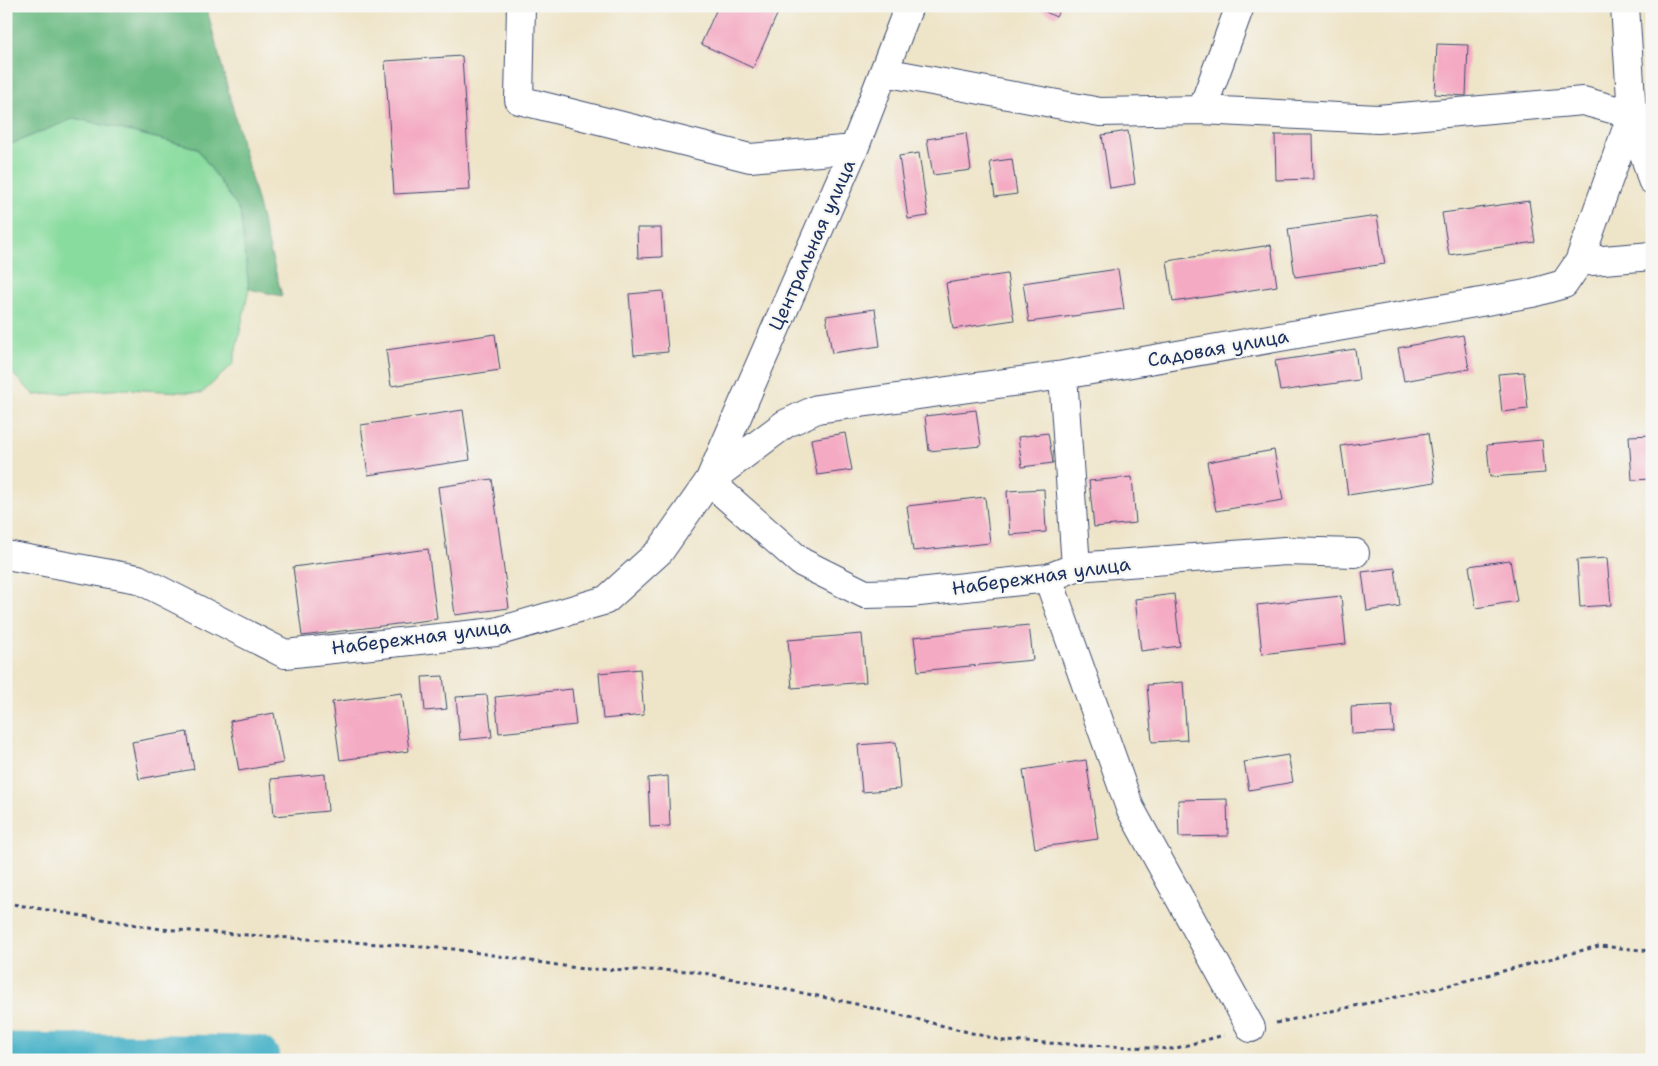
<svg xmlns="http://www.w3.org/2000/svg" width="1658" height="1066" viewBox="0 0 1658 1066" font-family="'Shantell Sans',sans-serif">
<rect width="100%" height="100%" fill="#f6f6f2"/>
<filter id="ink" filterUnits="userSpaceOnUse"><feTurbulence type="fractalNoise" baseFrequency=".02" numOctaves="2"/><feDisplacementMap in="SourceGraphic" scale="10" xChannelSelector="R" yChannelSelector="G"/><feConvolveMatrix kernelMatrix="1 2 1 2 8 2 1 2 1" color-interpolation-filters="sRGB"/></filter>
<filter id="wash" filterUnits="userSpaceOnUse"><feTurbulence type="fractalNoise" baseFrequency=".0096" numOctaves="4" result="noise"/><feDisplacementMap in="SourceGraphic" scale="20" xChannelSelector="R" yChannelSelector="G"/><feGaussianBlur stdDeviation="1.12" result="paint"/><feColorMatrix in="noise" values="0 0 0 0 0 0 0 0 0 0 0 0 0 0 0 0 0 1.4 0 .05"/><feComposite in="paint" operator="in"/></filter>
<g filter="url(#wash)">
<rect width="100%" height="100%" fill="#eee4c8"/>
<path fill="#88dc9e" stroke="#52867e" d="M75,118l122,30 43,63 9,78 -16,75 -31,29 -77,-4 -91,6 -28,-28v-221z"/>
<path fill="#6ebc85" stroke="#447672" d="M6,6h200l76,290 -33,-7 -9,-78 -43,-63 -122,-30 -69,28z"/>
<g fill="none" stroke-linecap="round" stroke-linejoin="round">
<path stroke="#4ab2c8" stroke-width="49" d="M6,1057l250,3"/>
</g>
<g id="blocks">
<path fill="#f4aac3" d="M718,6h63l-28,62 -52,-24z
M1034,6h28l-6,11z
M1437,44l31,1 -2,51 -31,-2z
M462,56l8,134 -76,4 -9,-133z
M1128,131l7,53 -25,4 -8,-53z
M966,133l5,37 -38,5 -6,-36z
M1275,135h37l1,44 -37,1z
M919,153l9,63 -20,3 -9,-63z
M1012,159l5,35 -22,3 -5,-35z
M1529,201l6,41 -86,13 -7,-42z
M1377,216l8,48 -90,13 -7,-48z
M637,228h24l1,29 -24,1z
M1271,245l6,41 -104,16 -6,-41z
M1118,269l6,40 -95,13 -6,-39z
M1007,274l7,46 -61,9 -7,-46z
M663,291l5,61 -34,3 -5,-61z
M875,309l5,37 -48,7 -6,-37z
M495,334l5,36 -109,16 -5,-36z
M1463,335l6,34 -65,12 -6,-33z
M1355,349l4,31 -79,11 -5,-30z
M1524,372l4,37 -26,3 -4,-38z
M463,410l7,50 -102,15 -7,-50z
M976,410l5,36 -52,5 -4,-35z
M845,433l7,37 -35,5 -6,-36z
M1048,433l5,30 -31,4 -4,-30z
M1428,433l7,49 -87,13 -7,-49z
M1652,435v44l-20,1 -3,-44z
M1542,440l3,33 -55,4 -3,-32z
M1274,450l9,50 -67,11 -9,-49z
M1132,477l4,46 -42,4 -5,-46z
M492,479l17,129 -54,7 -17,-128z
M1044,489l2,43 -36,3 -3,-44z
M985,497l5,46 -77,8 -6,-45z
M428,549l9,70 -135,17 -9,-69z
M1607,558l4,47 -31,2 -3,-47z
M1510,560l7,41 -41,7 -7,-42z
M1395,568l5,38 -33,5 -5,-39z
M1174,594l6,52 -39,5 -6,-52z
M1341,596l5,48 -84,10 -5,-49z
M1029,625l4,35 -115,11 -4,-34z
M862,634l4,48 -74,6 -4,-48z
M640,669l4,46 -41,4 -4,-46z
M443,676l4,33 -22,2 -3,-34z
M1183,682l4,58 -35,2 -5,-57z
M572,689l4,36 -77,8 -4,-36z
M402,693l7,58 -69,9 -8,-58z
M487,695l5,42 -32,3 -4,-43z
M1392,705l2,27 -42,2 -1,-27z
M274,713l9,50 -44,8 -9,-50z
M187,732l7,37 -55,10 -7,-37z
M896,742l4,47 -38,3 -4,-47z
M1288,755l5,27 -44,8 -5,-28z
M1086,760l12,79 -63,9 -12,-78z
M325,774l3,37 -54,5 -3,-37z
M668,776l2,50 -20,1 -2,-49z
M1227,799l1,37 -49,1 -1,-37z"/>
</g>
</g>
<g filter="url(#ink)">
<use href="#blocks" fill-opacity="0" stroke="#3b4a6e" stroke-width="1"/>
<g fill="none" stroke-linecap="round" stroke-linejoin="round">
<defs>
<path id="minor" d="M521,6l-2,94 231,58 104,-9
M1625,6l7,108 20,66
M884,72l216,40 102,-2 176,9 205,-18 69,19
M1202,110l38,-104
M1579,262l73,-6
M1063,375l13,192
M710,479l144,-330 55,-143
M709,481l76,-57 32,-15 246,-34 469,-82 32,-9 15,-22 53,-148
M6,555l132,24 147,75 211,-22 110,-32 54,-49 49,-70 92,81 64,32 45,-1 138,-15 28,-11 209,-16 70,2
M1048,578l82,230 121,220"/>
</defs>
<use href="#minor" stroke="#3b4a6e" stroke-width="30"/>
<path stroke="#3b4a6e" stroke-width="3" stroke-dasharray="4 4" stroke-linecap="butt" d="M6,903l155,26 292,20 130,20 111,2 158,32 152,38 169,8 51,-14
M1276,1023l162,-35 161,-42 53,5"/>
<use href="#minor" stroke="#fff" stroke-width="28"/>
</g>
</g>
<g text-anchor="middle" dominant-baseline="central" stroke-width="4.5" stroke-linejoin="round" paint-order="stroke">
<g font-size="19" fill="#1b2f5e" stroke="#f6f6f2">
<text transform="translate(812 245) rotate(-66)">Центральная улица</text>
<text transform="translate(1218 348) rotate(-10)">Садовая улица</text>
<text transform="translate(1041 576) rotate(-8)">Набережная улица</text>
<text transform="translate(421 637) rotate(-7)">Набережная улица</text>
</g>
</g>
<rect width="1658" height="1066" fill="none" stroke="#f6f6f2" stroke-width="25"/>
</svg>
